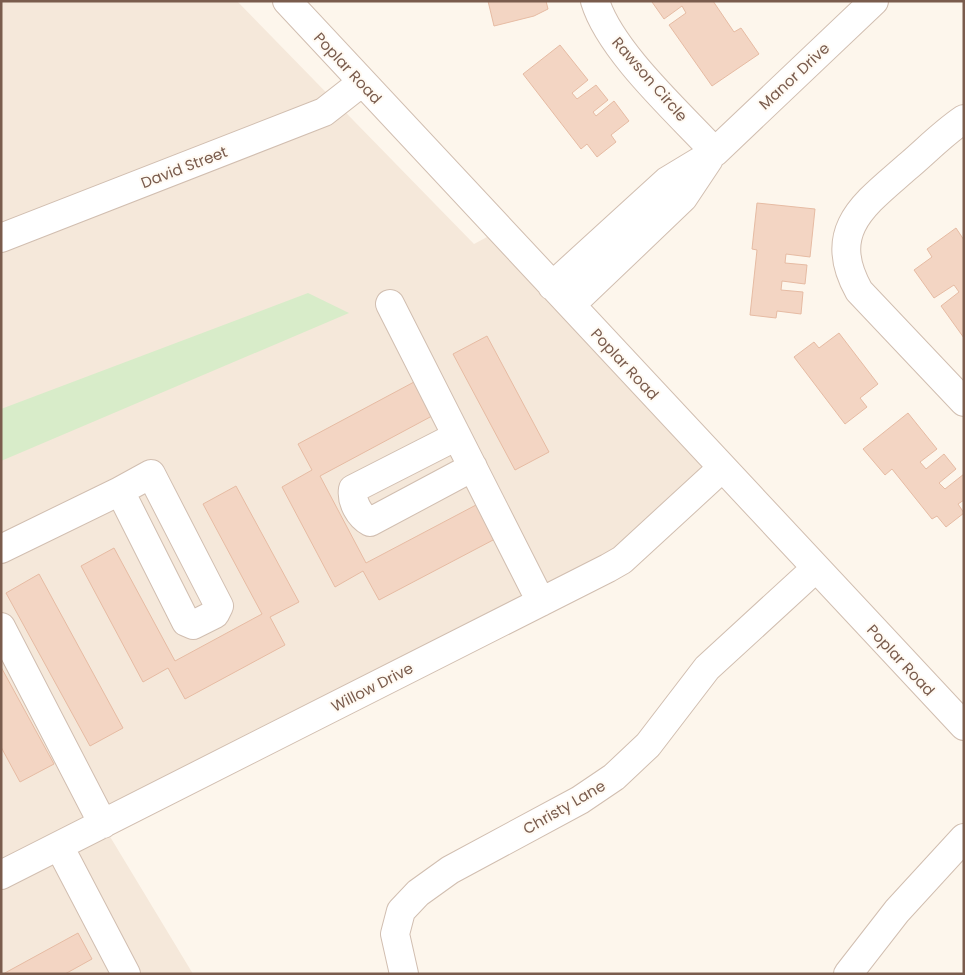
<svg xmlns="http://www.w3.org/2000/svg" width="965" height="975" viewBox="0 0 965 975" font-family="Poppins,sans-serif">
<rect width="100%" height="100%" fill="#fdf6ec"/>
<path fill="#f5e8da" d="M1,1h236l237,243 26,-14 222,238 -100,92 -519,265 90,149h-192z"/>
<path fill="#d8ecc9" d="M308,293l41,20 -348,148v-52z"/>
<path fill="#f3d5c3" stroke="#e6bba3" d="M488,1h58l2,8 -14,7 -40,10z
M654,1h59l21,31 7,-4 18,26 -47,32 -43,-61 17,-12 -4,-7 -18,13 -12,-17z
M560,45l28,35 -16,13 5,6 19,-14 12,15 -15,12 3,4 18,-15 15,20 -18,14 5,7 -19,15 -10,-13 -6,5 -58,-75z
M757,203l58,6 -5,48 -24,-3 -1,9 22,2 -2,19 -23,-3 -1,9 22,2 -2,22 -24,-3 -1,7 -26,-3 7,-65 -5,-1z
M956,228l8,12v98l-23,-32 18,-14 -5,-7 -20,13 -20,-28 18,-13 -5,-8z
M839,333l39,51 -18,14 7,9 -22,17 -51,-67 20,-15 5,6z
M487,336l62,116 -34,18 -62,-116z
M414,382l18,34 -112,60 46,87 110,-58 19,34 -116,61 -16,-29 -28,16 -53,-100 30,-17 -14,-26z
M908,413l29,36 -17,13 6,7 18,-15 12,15 -17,14 6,6 19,-15v26l-6,4 6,9 -18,14 -9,-11 -5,3 -40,-50 -7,6 -22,-26z
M236,486l63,116 -29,15 15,28 -100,54 -17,-31 -25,14 -62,-116 33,-18 61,113 87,-47 -59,-110z
M39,574l84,154 -33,18 -84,-153z
M1,667l53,97 -34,18 -19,-35z
M78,933l14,26 -27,15h-62z"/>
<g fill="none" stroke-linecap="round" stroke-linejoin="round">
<defs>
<path id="minor" d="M287,1l677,725
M595,1c15,50 84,112 120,151
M964,119c-21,14 -38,32 -57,48 -42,37 -82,63 -48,124l105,111
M1,238l323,-126 37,-29
M552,286l115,-105 48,-29 159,-151
M390,304l151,298
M571,305l112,-107 26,-39
M457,436l-104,53c-2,12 6,27 17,33l103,-55
M151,474l68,132 -4,8 -22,11 -7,-3 -66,-131z
M1,549l119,-58
M1,627l102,197
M59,846l67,128
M1,875l607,-307 14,-8 100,-92
M404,974l-9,-40 6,-23 17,-18 32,-23 130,-70 34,-23 34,-32 59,-77 109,-100
M848,974l49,-63 67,-73"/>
</defs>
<use href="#minor" stroke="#d1beb0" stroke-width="30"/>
<use href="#minor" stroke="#fff" stroke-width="28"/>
</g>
<g text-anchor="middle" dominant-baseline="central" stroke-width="4" stroke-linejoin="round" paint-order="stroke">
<g font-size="15" fill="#7a5c4d" stroke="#fffaf3">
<text transform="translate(348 68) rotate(47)">Poplar Road</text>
<text transform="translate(794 76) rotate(-43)">Manor Drive</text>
<text transform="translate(650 79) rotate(49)">Rawson Circle</text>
<text transform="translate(184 167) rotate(-21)">David Street</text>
<text transform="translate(625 364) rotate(47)">Poplar Road</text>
<text transform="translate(901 660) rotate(47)">Poplar Road</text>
<text transform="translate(372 687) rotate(-27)">Willow Drive</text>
<text transform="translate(564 807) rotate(-30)">Christy Lane</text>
</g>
</g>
<rect width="965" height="975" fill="none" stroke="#7a5c4d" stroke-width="5"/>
</svg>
